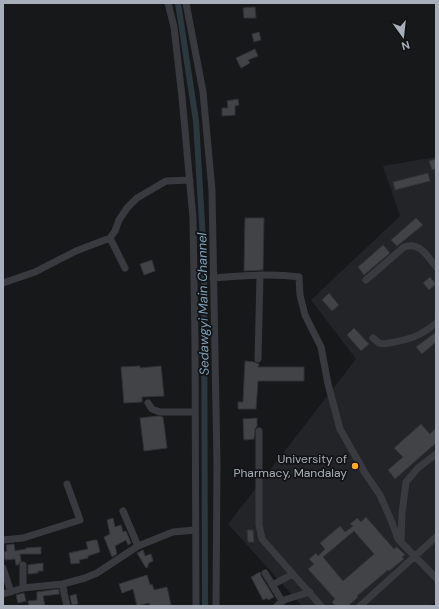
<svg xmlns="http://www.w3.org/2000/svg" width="439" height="609" viewBox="0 0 439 609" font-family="'DM Sans',sans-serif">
<rect width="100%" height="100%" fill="#17181a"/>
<path fill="#232427" d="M436,157v444l-7,5h-127l-74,-82 128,-165 -45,-59 89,-84 -17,-50z"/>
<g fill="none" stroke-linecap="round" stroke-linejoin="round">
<path stroke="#2c383f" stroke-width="6" d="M178,3l18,118 8,136 1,349"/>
</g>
<path fill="#414347" stroke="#313236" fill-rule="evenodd" d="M255,7l1,11h-12l-1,-10z
M259,32l2,8 -7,2 -2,-8z
M255,49l3,7 -10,4 2,3 -9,5 -5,-10z
M238,99l1,6 -4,1v9l-13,1v-8h6l-1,-7z
M436,159v10l-4,1 -3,-9z
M428,173l2,8 -35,9 -2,-8z
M245,218h19l-1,52 -19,1z
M416,218l7,7 -26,21 -6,-6z
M383,245l7,8 -26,22 -6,-8z
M152,260l3,11 -11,4 -4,-11z
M430,277l6,7 -7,6 -6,-7z
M329,293l10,12 -7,6 -10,-11z
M354,328l15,16 -8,7 -14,-16z
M436,332v10l-14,12 -6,-7z
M245,361l9,1 5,2 -1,3h46v14h-46l-2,28h-18v-7h5z
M140,366v2l21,-2 3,30 -22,1v5l-18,1 -3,-36z
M158,416l5,1 4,31 -23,3 -4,-33z
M257,418v8l-2,3 -1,10 -10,1 -1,-21z
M421,424l9,10 6,-6v15l-41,36 -7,-9 15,-13 -9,-9z
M366,517l28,32 3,-2 8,8 -3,2 2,2 -15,12 -1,-1 -31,26 1,1 -10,9h-13l-3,-4 3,-3 -27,-30 6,-5 -5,-5 7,-6 2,3 7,-7 -5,-6 20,-17 5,6 8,-6 -3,-2 7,-6 4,4zM354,531l20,23 -31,27 -20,-24z
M113,518l2,9 6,-2 2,7 3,-1 5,12 -3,2 -2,-5 -11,6 2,8 -5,3 -8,-20 6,-3 -3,-14z
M247,530h6l1,12h-6z
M94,540h3l3,12 -12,4v2l-9,2 1,3 -9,1 -2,-11 19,-4 -2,-7z
M14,544l1,7 11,-2v-1l15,-1v7h-21l1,7 -3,4h-2l-1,-6 -10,1 -1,-8 3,-1 -1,-6z
M143,550l2,6 6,-2 2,7 -4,2 -1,2v2l-2,1 -9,-15z
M43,563v8h-5v2l-10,1v-9z
M260,572l1,4 13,21 -6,3 -1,-2 -4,2 -12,-23z
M147,575l3,10 2,-1 2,6 13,-3 4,18 -21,1 -1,-3 -12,3 -4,-17 -11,4 -3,-9z
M59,589v5l-16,2 2,10h-16l-1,-5 9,-1v-8z
M24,593l2,8 -8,2 -2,-8z
M76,594l2,10 -6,1 -2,-9z"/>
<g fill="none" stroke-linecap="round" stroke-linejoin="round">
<path stroke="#383a3f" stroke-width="7" d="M168,3l6,24 8,70 11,121 2,124 1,264
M186,3l17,89 9,98 5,274 -1,142
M110,238l15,30
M213,278c28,-2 58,-5 86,-1l1,18 5,20 16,32 7,37 12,45 25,44 15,22 11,25 7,19 38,39
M366,280l38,-33c16,-6 23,9 32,20
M3,283l32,-11 41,-21 34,-13 5,-7 4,-11 8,-12 10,-10 29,-17 24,-1
M373,338l6,5 5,1c21,-4 35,-6 52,-21
M258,359l2,-83
M148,403l4,6 8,3h35
M259,431v94l3,14 59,67
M123,511l15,35
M3,540l20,-2 57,-18 -13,-36
M401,542l1,-29 4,-31 12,-14 18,-14
M3,568l8,24
M265,573l17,28
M63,584l1,9 3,13
M272,585l21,-11
M23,588v-23
M3,594l20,-6 40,-4 22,-6 12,-5 41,-27 35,-14 22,-2
M277,606l7,-6 26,-8
M360,606l76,-69"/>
</g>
<circle fill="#ffa92a" stroke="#121315" stroke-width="1.5" cx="355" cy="466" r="4"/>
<g text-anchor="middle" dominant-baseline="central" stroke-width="3.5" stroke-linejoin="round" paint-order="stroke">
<g font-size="12" fill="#a8afbb" stroke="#121315" text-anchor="end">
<text x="347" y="459">University of<tspan x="347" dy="14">Pharmacy, Mandalay</tspan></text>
</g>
<g font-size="13" font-style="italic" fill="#7da1b9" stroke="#121315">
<text transform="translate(203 304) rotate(-91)">Sedawgyi Main Channel</text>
</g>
</g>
<rect width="439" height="609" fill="none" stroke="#a8afbb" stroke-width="8"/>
<g transform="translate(403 36) rotate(165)" stroke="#121315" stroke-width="3" paint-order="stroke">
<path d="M0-3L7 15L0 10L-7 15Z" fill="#a8afbb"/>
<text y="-6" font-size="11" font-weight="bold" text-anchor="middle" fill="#a8afbb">N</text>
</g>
</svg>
